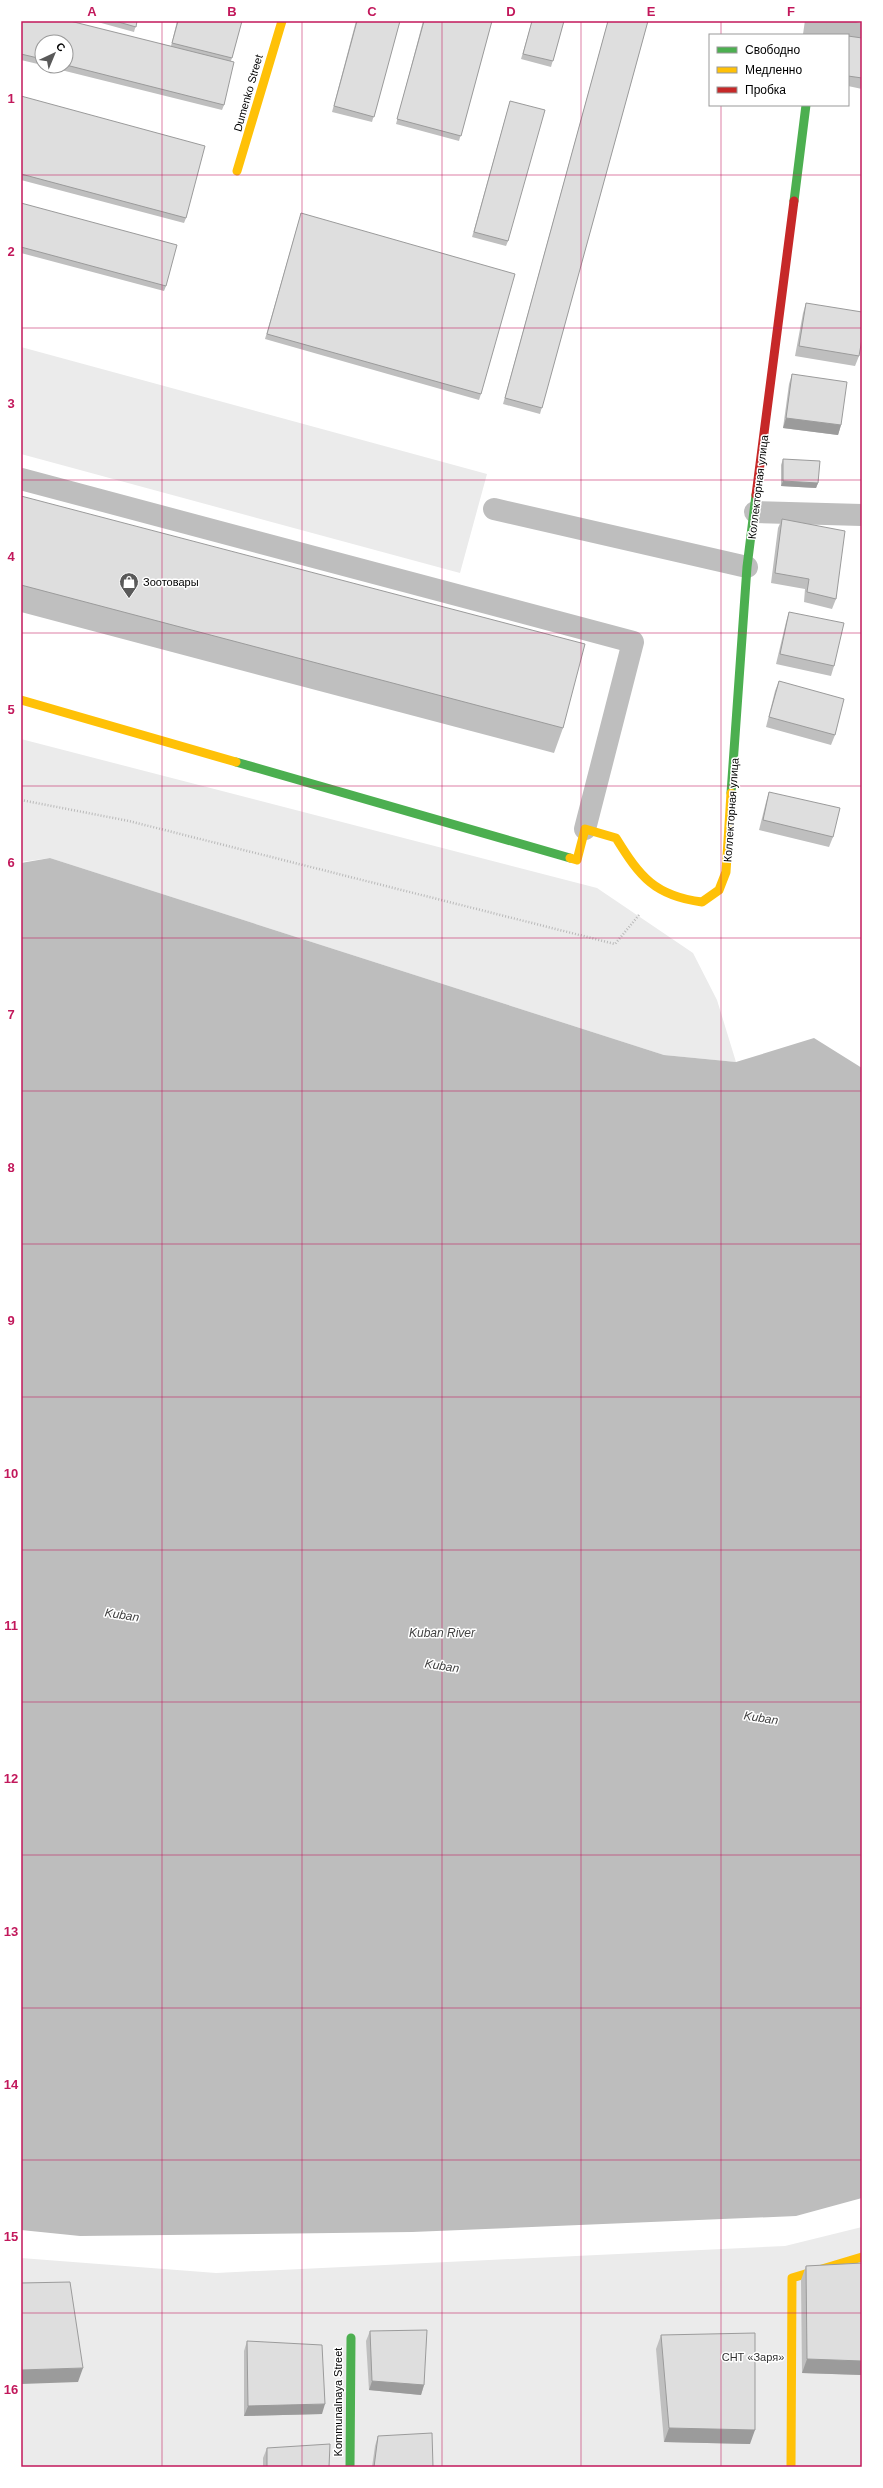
<svg xmlns="http://www.w3.org/2000/svg" width="883" height="2488" viewBox="0 0 883 2488" font-family="Helvetica,sans-serif">
<rect width="100%" height="100%" fill="#fff"/>
<path fill="#ebebeb" d="M21,347l466,127 -27,99 -439,-119z
M21,739l576,149 96,65 24,47 19,62 -72,-7 -614,-197 -29,4z
M862,2227v240h-841v-209l195,15 569,-27z"/>
<path fill="#bdbdbd" d="M50,858l614,197 72,7 78,-24 48,30v1130l-66,18 -384,16 -332,4 -59,-6v-1367z"/>
<g fill="none" stroke-linecap="round" stroke-linejoin="round">
<path stroke="#b9b9b9" stroke-width="2.5" stroke-dasharray="1 2" stroke-linecap="butt" d="M21,800l108,21 486,123 24,-29"/>
<path stroke="#bebebe" stroke-width="22" d="M816,23l46,12
M21,479l612,163 -48,187
M494,509l253,58"/>
<path stroke="#bebebe" stroke-width="22" d="M814,35l2,-14
M755,512l107,3"/>
<path stroke="#4caf50" stroke-width="9" d="M794,201l12,-96
M236,762l334,96
M731,793l16,-226 9,-72
M350,2467l1,-129"/>
<path stroke="#ffc107" stroke-width="9" d="M237,171l45,-150
M21,700l215,62
M570,858l7,2 8,-31 31,9c24,39 39,58 86,64l17,-12 7,-18 5,-79
M791,2467l1,-189 70,-21"/>
<path stroke="#c62828" stroke-width="9" d="M756,495l38,-294"/>
</g>
<path fill="#bfbfbf" d="M21,21l150,25 6,-25h65l-11,40 -7,44 -2,5 -177,-44h21v-24h-24v23l-21,-5z
M94,21h43l-3,11z
M356,21h44l-28,101 -40,-10z
M423,21h69l-33,120 -63,-17z
M532,21h32l-13,46 -30,-8z
M608,21h40l-108,393 -37,-10z
M848,36l14,2v51l-14,-3z
M21,96l165,122 -2,5 -163,-43z
M510,101l-2,140 -2,5 -34,-9z
M21,203l145,83 -2,5 -143,-38z
M301,213l180,181 -2,6 -214,-61z
M806,303l53,53 -4,10 -60,-10 8,-43z
M792,374l49,51 -3,10 -55,-7 6,-44z
M783,459l35,24 -2,5 -35,-2v-21z
M21,496l542,232 -9,25 -533,-141z
M782,519l54,80 -4,10 -28,-7 1,-13 -34,-6 7,-55z
M789,612l45,54 -3,10 -55,-12 10,-42z
M779,681l56,54 -4,10 -65,-18 9,-36z
M769,792l64,45 -4,10 -70,-17 7,-28z
M862,2263v112l-60,-2 -1,-93 5,-14z
M370,2331l54,54 -3,10 -52,-5 -3,-49z
M661,2335l89,109 -86,-2 -8,-93z
M247,2341l75,73 -78,2v-65z
M378,2436l55,31h-61l3,-21z
M267,2448l62,19h-66v-9z"/>
<path fill="#9b9b9b" d="M786,418l55,7 -3,10 -55,-7z
M783,481l35,2 -2,5 -35,-2z
M807,2359l55,2v14l-60,-2z
M83,2368l-5,14 -57,2v-14z
M372,2381l52,4 -3,10 -52,-5z
M325,2404l-3,10 -78,2 4,-10z
M669,2428l86,2 -5,14 -86,-2z"/>
<path fill="#dedede" stroke="#9b9b9b" d="M21,21h49l164,41 -10,43 -158,-40v-23h-24v17l-21,-5z
M115,21h22l-1,6z
M178,21h64l-10,37 -60,-15z
M357,21h43l-26,96 -40,-11z
M424,21h68l-31,115 -64,-17z
M532,21h32l-11,40 -30,-7z
M608,21h40l-106,387 -37,-10z
M848,36l14,2v40l-14,-2z
M21,96l184,50 -19,72 -165,-44z
M510,101l35,9 -37,131 -34,-9z
M21,203l156,42 -11,41 -145,-39z
M301,213l214,61 -34,120 -214,-60z
M806,303l56,9v27l-3,17 -60,-10z
M792,374l55,8 -6,43 -55,-7z
M783,459l37,2 -2,22 -35,-2z
M21,496l564,148 -22,84 -542,-143z
M782,519l63,12 -9,68 -29,-7 2,-13 -34,-6z
M789,612l55,11 -10,43 -54,-12z
M779,681l65,18 -9,36 -66,-18z
M769,792l71,16 -7,29 -70,-17z
M862,2263v98l-55,-2 -1,-93z
M70,2282l13,86 -62,2v-87z
M427,2330l-3,55 -52,-4 -2,-50z
M755,2333v97l-86,-2 -8,-93z
M247,2341l75,4 3,59 -77,2z
M432,2433l1,34h-59l4,-31z
M330,2444l-1,23h-62v-19z"/>
<path fill="none" stroke="#c2185b" stroke-width="1" stroke-opacity="0.55" d="M162,21v2446M302,21v2446M442,21v2446M581,21v2446M721,21v14M721,105v2362M21,175h841M21,328h841M21,480h841M21,633h841M21,786h841M21,938h841M21,1091h841M21,1244h841M21,1397h841M21,1550h841M21,1702h841M21,1855h841M21,2008h841M21,2160h841M21,2313h841"/>
<defs>
<symbol id="shop-pin" viewBox="-11 -11 22 30"><path d="M0 17L-7.5 6A9.5 9.5 0 1 1 7.5 6Z" fill="#595959" stroke="#fff"/><path d="M-5-2.5h2.3a2.7 3.5 0 0 1 5.4 0H5L5.5 6h-11ZM-1.5-2.5h3a1.5 2.3 0 0 0-3 0Z" fill="#fff"/></symbol>
</defs>
<g fill-rule="evenodd">
<use href="#shop-pin" x="118" y="571" width="22" height="30"/>
</g>
<g text-anchor="middle" dominant-baseline="central" stroke-width="3" stroke-linejoin="round" paint-order="stroke">
<g font-size="11" fill="#000" stroke="#fff">
<text transform="translate(248 93) rotate(-74)">Dumenko Street</text>
<text transform="translate(758 487) rotate(-83)">Коллекторная улица</text>
<text transform="translate(731 810) rotate(-86)">Коллекторная улица</text>
<text transform="translate(338 2402) rotate(-90)">Kommunalnaya Street</text>
</g>
<g font-size="11" fill="#000" stroke="#fff" text-anchor="start">
<text x="143" y="582">Зоотовары</text>
</g>
<g font-size="11" fill="#313131" stroke="#fff">
<text x="753" y="2357">СНТ «Заря»</text>
</g>
<g font-size="12" font-style="italic" fill="#424242" stroke="#fff">
<text transform="translate(122 1615) rotate(9)">Kuban</text>
<text x="442" y="1633">Kuban River</text>
<text transform="translate(442 1666) rotate(9)">Kuban</text>
<text transform="translate(761 1718) rotate(9)">Kuban</text>
</g>
</g>
<rect width="883" height="2488" fill="none" stroke="#ffffff" stroke-width="44"/>
<rect x="709" y="34" width="140" height="72" fill="#ffffff" stroke="#999999"/>
<rect x="717" y="47" width="20" height="6" fill="#4caf50" stroke="#999999"/>
<text x="745" y="54" font-size="12" fill="#000000">Свободно</text>
<rect x="717" y="67" width="20" height="6" fill="#ffc107" stroke="#999999"/>
<text x="745" y="74" font-size="12" fill="#000000">Медленно</text>
<rect x="717" y="87" width="20" height="6" fill="#c62828" stroke="#999999"/>
<text x="745" y="94" font-size="12" fill="#000000">Пробка</text>
<g transform="translate(54 54) rotate(44)"><circle r="19" fill="#ffffff" stroke="#999999"/>
<path d="M0-3L7 15L0 10L-7 15Z" fill="#595959"/>
<text y="-6" font-size="11" font-weight="bold" text-anchor="middle" fill="#000000">С</text>
</g>
<rect x="22" y="22" width="839" height="2444" fill="none" stroke="#c2185b" stroke-width="1.5"/>
<g font-size="13" text-anchor="middle" font-weight="bold" fill="#c2185b">
<text x="92" y="16">A</text>
<text x="232" y="16">B</text>
<text x="372" y="16">C</text>
<text x="511" y="16">D</text>
<text x="651" y="16">E</text>
<text x="791" y="16">F</text>
<text x="11" y="103">1</text>
<text x="11" y="256">2</text>
<text x="11" y="408">3</text>
<text x="11" y="561">4</text>
<text x="11" y="714">5</text>
<text x="11" y="867">6</text>
<text x="11" y="1019">7</text>
<text x="11" y="1172">8</text>
<text x="11" y="1325">9</text>
<text x="11" y="1478">10</text>
<text x="11" y="1630">11</text>
<text x="11" y="1783">12</text>
<text x="11" y="1936">13</text>
<text x="11" y="2089">14</text>
<text x="11" y="2241">15</text>
<text x="11" y="2394">16</text>
</g>
</svg>
